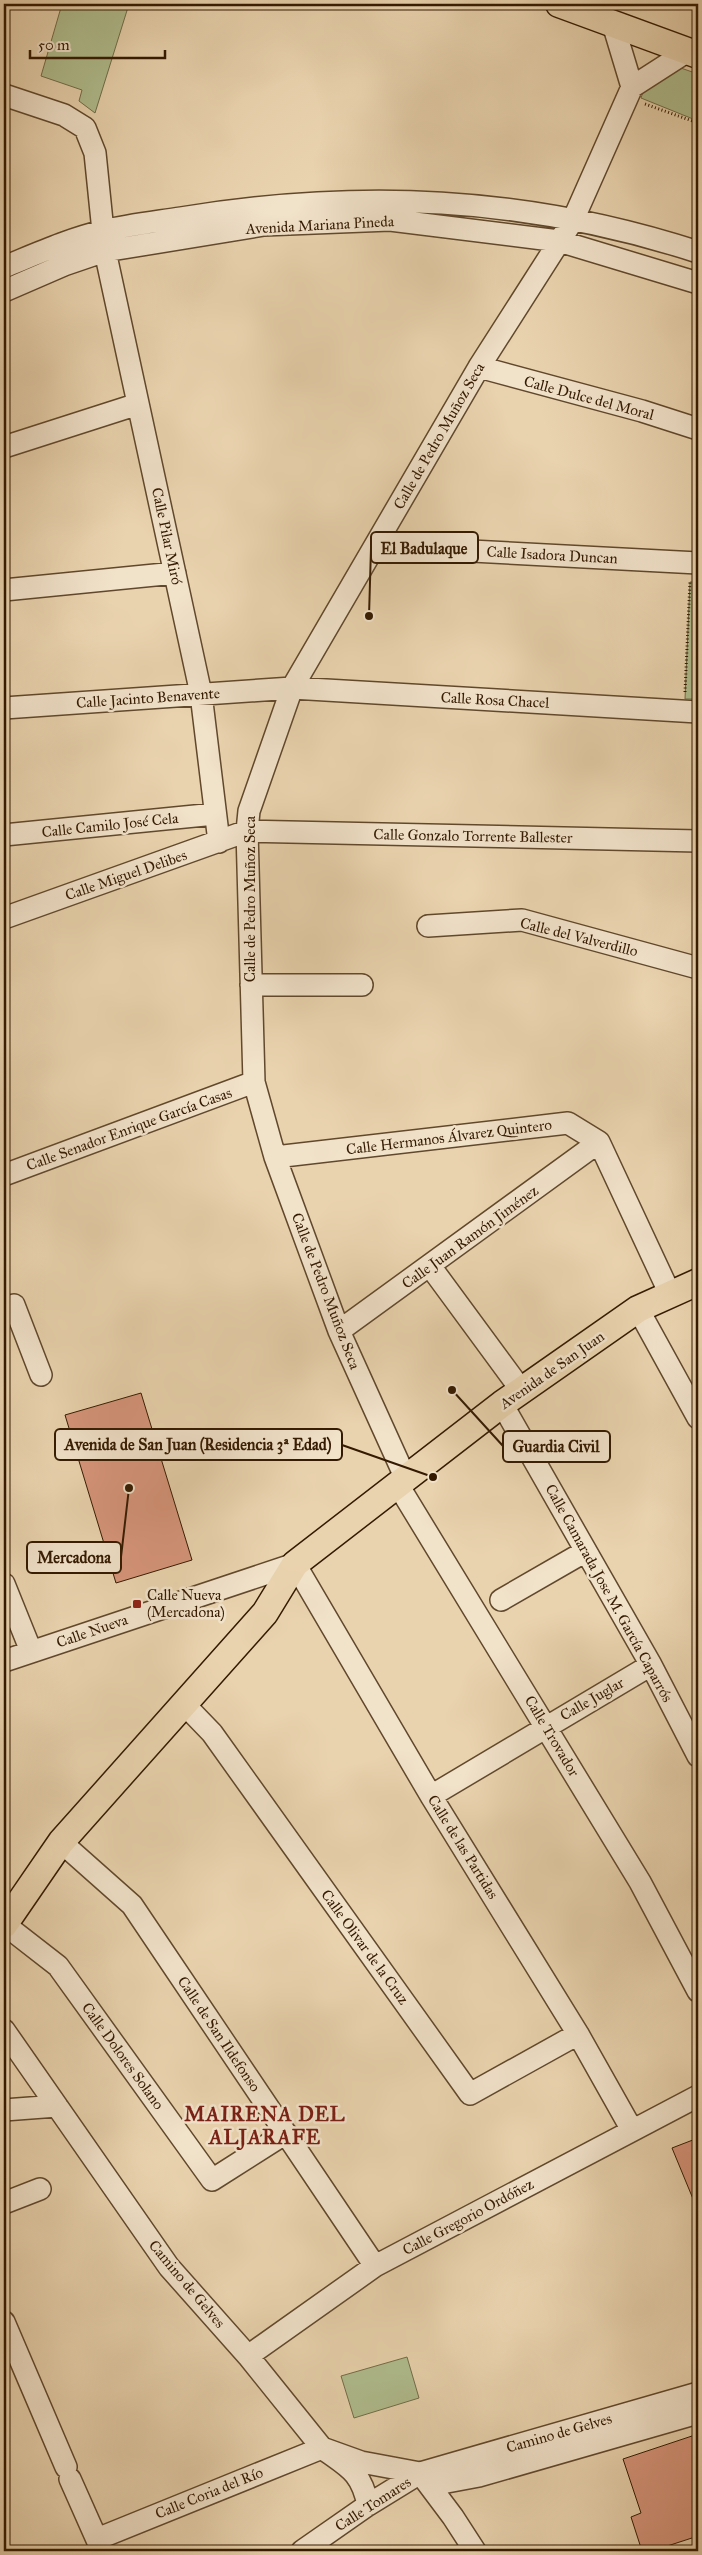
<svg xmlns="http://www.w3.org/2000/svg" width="702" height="2555" viewBox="0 0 702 2555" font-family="'IM FELL Great Primer',serif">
<rect width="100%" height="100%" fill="#e9d3ae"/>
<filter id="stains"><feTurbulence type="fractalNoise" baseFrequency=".004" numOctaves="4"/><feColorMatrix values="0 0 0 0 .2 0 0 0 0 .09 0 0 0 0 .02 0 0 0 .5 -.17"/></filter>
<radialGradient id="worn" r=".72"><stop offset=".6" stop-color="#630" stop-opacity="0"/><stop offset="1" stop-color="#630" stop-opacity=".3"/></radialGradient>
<path fill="#b0be8f" stroke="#726c48" d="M62,4h67l-34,109 -16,-12 3,-11 -41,-14z
M678,67l20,7v47l-57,-23 5,-15z
M690,582h8v117h-13z
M407,2357l12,41 -65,20 -13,-42z"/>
<path fill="#d7957b" stroke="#341a01" d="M141,1393l51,167 -76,23 -51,-168z
M698,2138v73l-26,-63z
M698,2434v102l-46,15h-10l-11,-34 10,-4 -18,-54z"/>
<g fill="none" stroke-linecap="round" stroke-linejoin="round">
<defs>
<path id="minor" d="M613,24l19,63
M4,95l60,20 21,13 10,25 10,98 96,443 18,148
M4,267c32,-13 65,-28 99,-36 25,-6 52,-9 78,-13 178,-29 345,-22 517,34
M4,291l60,-26 41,-14 159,-26 126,-5 169,21 139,42
M479,367l163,44 56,18
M4,447l134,-43
M376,546l322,17
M4,590l171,-17
M4,708l288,-20 406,24
M4,835l211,-21
M4,918l243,-87 451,10
M428,926l94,-6 176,48
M251,985h111
M275,1157l293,-34 31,19 71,152
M4,1175l250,-93
M430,1266l92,125
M4,1309l10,-4 27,70
M638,1309l60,109
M339,1331l260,-189
M502,1404l149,261 47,91
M406,1479l-67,-148 -64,-174 -21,-75 -7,-251 2,-20 43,-123 187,-321 94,-147 59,-133 56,-36
M398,1485l242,397 58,109
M4,1584l27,67
M501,1600l85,-49
M4,1661l291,-97 136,232 147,238 54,96
M184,1704l28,29 258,361 108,-60
M431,1796l220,-131
M61,1842l71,63 243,361
M4,1924l54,42 154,214 74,-47
M4,2030l165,237 79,89 74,92 39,14 59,11 27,9 32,-6 219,-63
M4,2110l53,-4
M4,2203l36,-14
M4,2322l62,145
M248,2356l127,-90 323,-170
M420,2473l33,44 22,34
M70,2479l32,72
M97,2539l225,-91c26,19 39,23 46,57
M302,2551l66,-46 52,-32 278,-80"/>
<path id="major" d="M559,4l139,51
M4,1925l57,-83 204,-229 30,-49 207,-160 136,-95 60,-27"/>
</defs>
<use href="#minor" stroke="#61482c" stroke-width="24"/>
<use href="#major" stroke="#341a01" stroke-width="29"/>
<path stroke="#341a01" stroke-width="3" stroke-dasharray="1 2.5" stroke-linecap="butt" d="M645,104l53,19
M685,692l5,-111"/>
<use href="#minor" stroke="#f1e2ca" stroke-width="21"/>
<use href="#major" stroke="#e9d3ae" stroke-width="26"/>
</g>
<rect fill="#8f2418" stroke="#f1e2ca" stroke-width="2" x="132" y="1599" width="10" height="10" rx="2.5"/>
<g text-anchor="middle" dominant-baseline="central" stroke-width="5" stroke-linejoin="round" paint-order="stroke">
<g font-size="15" fill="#341a01" stroke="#f1e2ca">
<text transform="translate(320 225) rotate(-3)">Avenida Mariana Pineda</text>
<text transform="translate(589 398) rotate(15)">Calle Dulce del Moral</text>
<text transform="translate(439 436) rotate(-60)">Calle de Pedro Muñoz Seca</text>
<text transform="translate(167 536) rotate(78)">Calle Pilar Miró</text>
<text transform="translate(552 555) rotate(3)">Calle Isadora Duncan</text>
<text transform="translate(148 698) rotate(-4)">Calle Jacinto Benavente</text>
<text transform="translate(495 700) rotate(3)">Calle Rosa Chacel</text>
<text transform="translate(110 825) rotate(-6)">Calle Camilo José Cela</text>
<text transform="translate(473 836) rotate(1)">Calle Gonzalo Torrente Ballester</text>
<text transform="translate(126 875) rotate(-19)">Calle Miguel Delibes</text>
<text transform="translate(250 899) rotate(-90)">Calle de Pedro Muñoz Seca</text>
<text transform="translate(579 937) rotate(14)">Calle del Valverdillo</text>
<text transform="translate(129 1129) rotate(-20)">Calle Senador Enrique García Casas</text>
<text transform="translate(449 1137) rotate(-7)">Calle Hermanos Álvarez Quintero</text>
<text transform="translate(470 1237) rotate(-36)">Calle Juan Ramón Jiménez</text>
<text transform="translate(326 1291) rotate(69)">Calle de Pedro Muñoz Seca</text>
<text transform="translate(552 1370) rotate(-35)">Avenida de San Juan</text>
<text transform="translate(609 1593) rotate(61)">Calle Camarada Jose M. García Caparrós</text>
<text transform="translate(92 1631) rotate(-19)">Calle Nueva</text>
<text transform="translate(592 1699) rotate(-30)">Calle Juglar</text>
<text transform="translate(552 1736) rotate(59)">Calle Trovador</text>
<text transform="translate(463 1847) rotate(58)">Calle de las Partidas</text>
<text transform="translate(365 1947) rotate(54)">Calle Olivar de la Cruz</text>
<text transform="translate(219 2034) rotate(56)">Calle de San Ildefonso</text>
<text transform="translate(123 2056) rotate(54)">Calle Dolores Solano</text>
<text transform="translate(468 2217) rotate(-28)">Calle Gregorio Ordóñez</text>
<text transform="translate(187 2284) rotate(50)">Camino de Gelves</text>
<text transform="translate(559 2433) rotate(-16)">Camino de Gelves</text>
<text transform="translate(209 2493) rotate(-22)">Calle Coria del Río</text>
<text transform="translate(373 2504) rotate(-33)">Calle Tomares</text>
</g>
<g font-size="15" fill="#341a01" stroke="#f1e2ca" text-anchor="start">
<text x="147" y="1595">Calle Nueva<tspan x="147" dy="17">(Mercadona)</tspan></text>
</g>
<g font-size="20" font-weight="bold" letter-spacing="1" fill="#7a1f14" stroke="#f1e2ca">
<text x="265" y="2114">MAIRENA DEL<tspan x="265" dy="23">ALJARAFE</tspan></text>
</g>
</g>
<path fill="none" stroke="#341a01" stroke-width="2" d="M369 616L371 548M433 1477L342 1445M452 1390L503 1446M129 1488L121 1557"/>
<g fill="#341a01" stroke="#f1e2ca" stroke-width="2">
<circle cx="369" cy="616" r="5"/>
<circle cx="433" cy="1477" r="5"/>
<circle cx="452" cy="1390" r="5"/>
<circle cx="129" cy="1488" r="5"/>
</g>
<g fill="#f1e2ca" stroke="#341a01" stroke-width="2">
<rect x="371" y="532" width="107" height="31" rx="5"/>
<rect x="55" y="1429" width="287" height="31" rx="5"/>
<rect x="503" y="1431" width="107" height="31" rx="5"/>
<rect x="27" y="1542" width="94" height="31" rx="5"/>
</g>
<g font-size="16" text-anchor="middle" font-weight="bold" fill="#341a01">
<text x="424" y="554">El Badulaque</text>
<text x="198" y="1450">Avenida de San Juan (Residencia 3ª Edad)</text>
<text x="556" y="1452">Guardia Civil</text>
<text x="74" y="1563">Mercadona</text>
</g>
<rect width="702" height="2555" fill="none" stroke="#e9d3ae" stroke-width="20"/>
<rect x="5" y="5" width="692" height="2545" fill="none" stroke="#341a01" stroke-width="2.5"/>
<rect x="10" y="10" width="682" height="2535" fill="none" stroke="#341a01"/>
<path d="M30 50v8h135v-8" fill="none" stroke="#341a01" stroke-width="2.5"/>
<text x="38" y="50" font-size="15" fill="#341a01" stroke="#f1e2ca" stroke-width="4" paint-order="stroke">50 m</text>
<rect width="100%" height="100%" filter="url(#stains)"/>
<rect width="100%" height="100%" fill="url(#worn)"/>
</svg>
